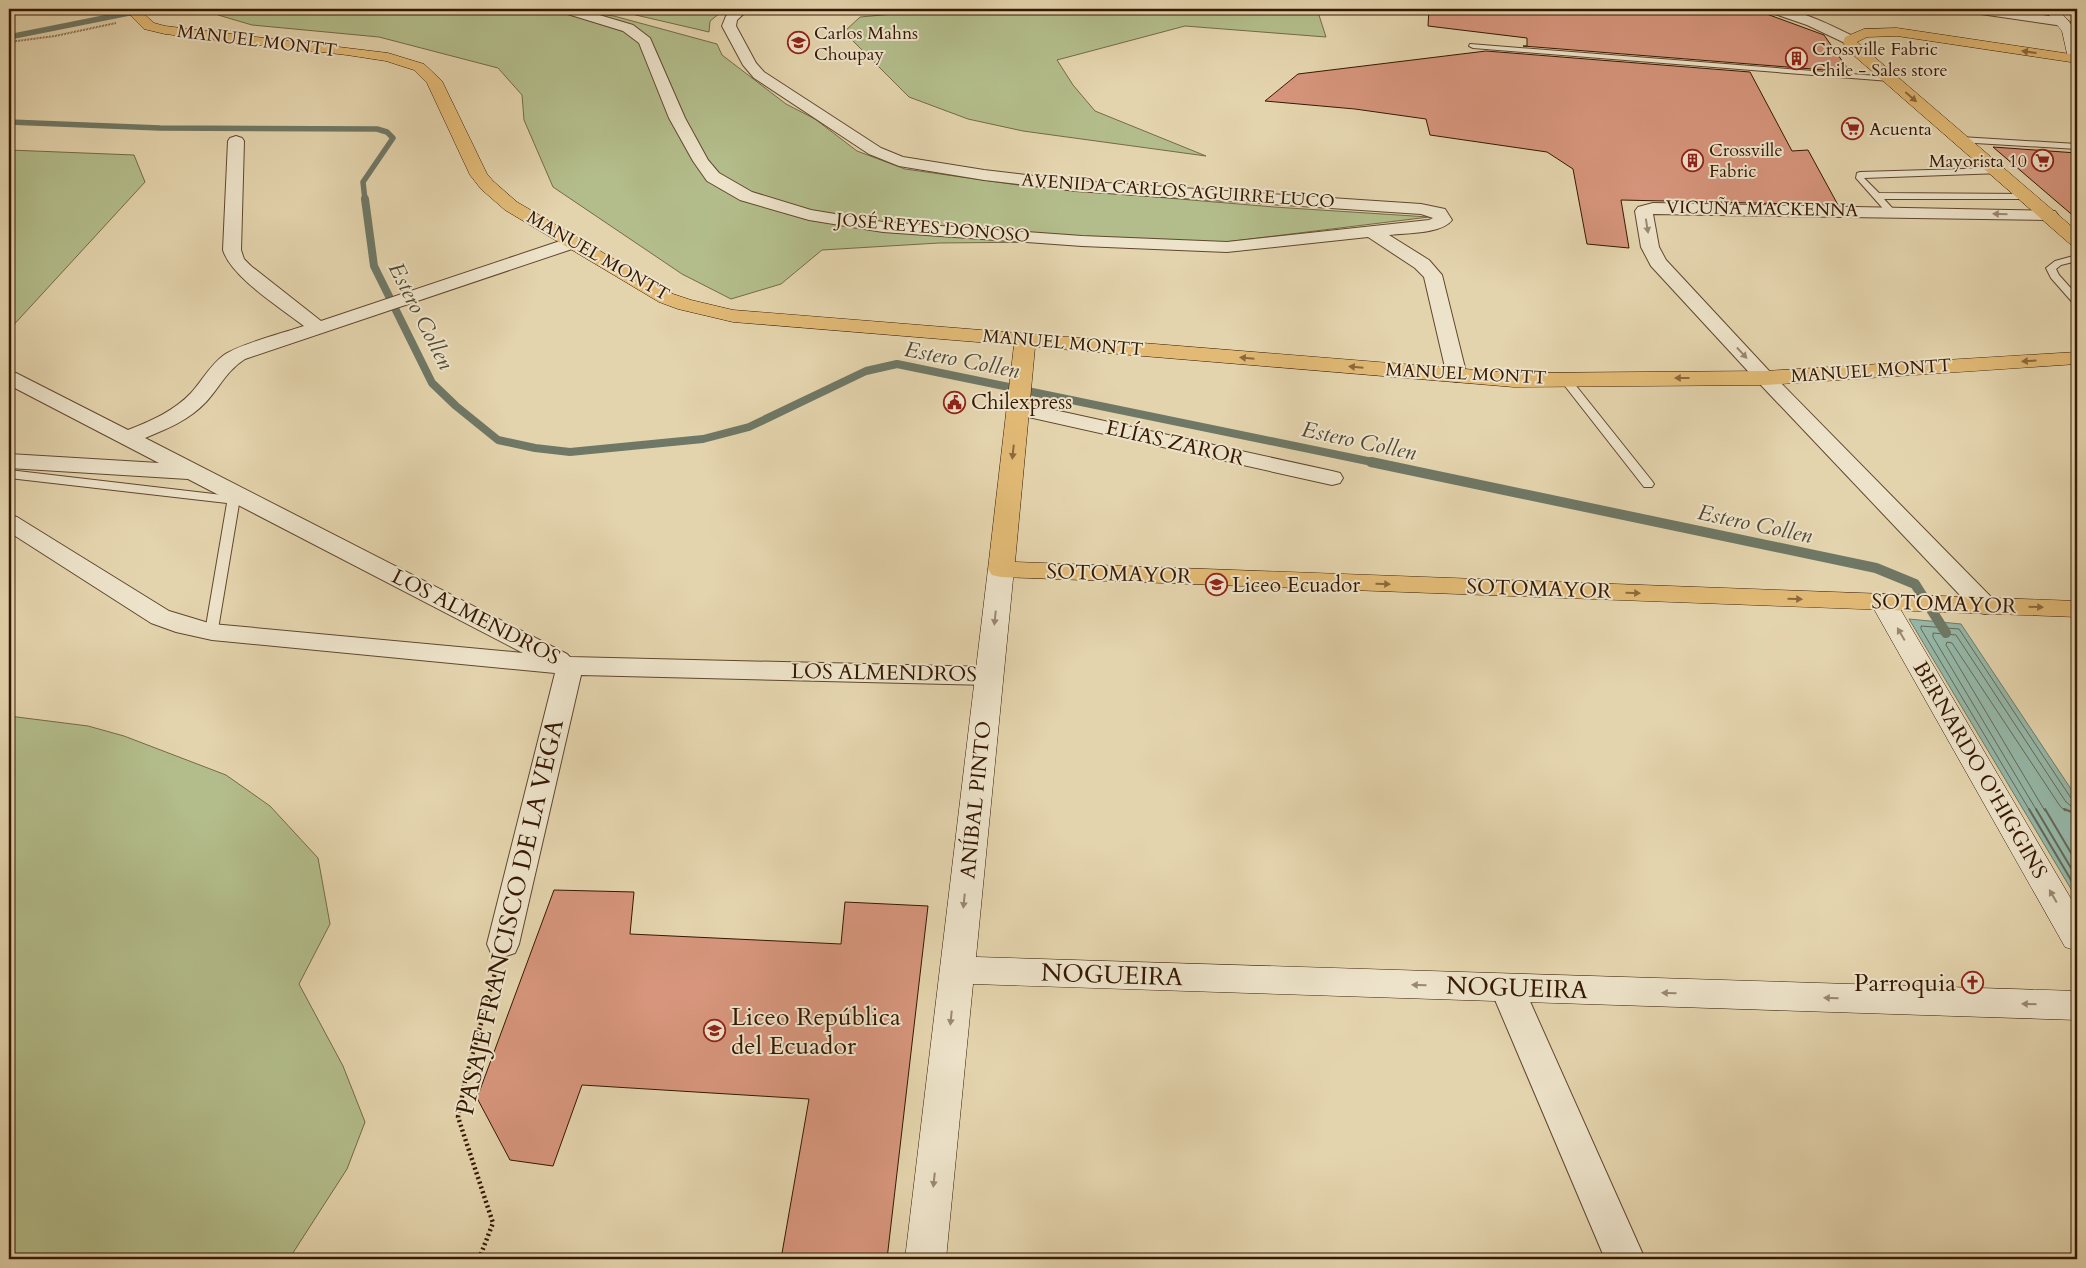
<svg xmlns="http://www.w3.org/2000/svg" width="2086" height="1268" viewBox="0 0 2086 1268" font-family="Cardo,serif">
<rect width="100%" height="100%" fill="#e4d4ad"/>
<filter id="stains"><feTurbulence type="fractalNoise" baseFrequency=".004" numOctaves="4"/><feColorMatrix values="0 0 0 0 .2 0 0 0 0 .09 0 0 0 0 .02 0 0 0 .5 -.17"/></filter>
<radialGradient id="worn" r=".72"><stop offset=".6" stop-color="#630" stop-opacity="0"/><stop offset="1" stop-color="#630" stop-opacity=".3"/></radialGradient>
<path fill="#b3bd8b" stroke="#746a46" d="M212,9h347l55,7 103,28 5,11 64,49 29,15 42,32 48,18 120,17 249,21 155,10 -244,30 -138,-5 -108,1 -117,7 -41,34 -50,15 -49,-25 -129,-87 -29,-67 -2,-25 -24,-27 -119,-31 -127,-12 -34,-10z
M610,9h120l-10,4 -10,8 -1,11z
M949,9h62l38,5 5,-5h263l9,28 -141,-11 -128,34 16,25 22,26 111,45 -183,-25 -55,-12 -59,-22 -65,-65 16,-15z
M9,150l125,5 11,27 -136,148z
M9,716l79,10 36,10 102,39 44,31 48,52 12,66 -31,60 44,82 22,56 -18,47 -58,90h-280z"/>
<path fill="#95b8a9" stroke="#6f7866" d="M1909,619l52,5 116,174v101z"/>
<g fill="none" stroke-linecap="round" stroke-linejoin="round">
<path stroke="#656856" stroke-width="1" d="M2030,811l-109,-182v-3l38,3 112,169 6,2
M2037,811l-104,-174v-4l23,2 110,167 5,4 6,1
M2045,811l-99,-166 1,-3 5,1 108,163 5,5"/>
<path stroke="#656856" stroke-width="2" d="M2029,809l48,81
M2036,809l41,69
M2045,809l32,54
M2064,809l13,5"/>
<path stroke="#6f7866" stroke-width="5.5" d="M9,37l140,-28
M9,122l151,6 217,1 10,3 6,6 -30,44 2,18"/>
<path stroke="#6f7866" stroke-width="8" d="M365,199l9,67 58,117 24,23 42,34 37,8 35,4 133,-13 46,-12 117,-56 31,-7 480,99"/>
<path stroke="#6f7866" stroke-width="10" d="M1371,462l505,106 39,16 31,49"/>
</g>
<path fill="#d6957c" stroke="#351802" d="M1429,9h324l71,26 26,37 -327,-26h4v-8l-99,-12z
M1486,51l264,21 42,79 16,-1 30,55 -217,-5 8,48 -42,-4 -14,-75 -26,-17 -117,-17 -4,-16 -71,-10 -90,-8 33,-27z
M1993,147l84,6v66z
M554,890l80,2 -4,42 211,10 4,-42 83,4 -41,353h-106l28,-160 -227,-14 -29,81 -43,-6 -33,-62z"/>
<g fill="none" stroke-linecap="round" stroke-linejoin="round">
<defs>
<path id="lane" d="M1470,44l420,33 4,2 -4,2 -417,-33 -4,-2z
M1961,137l116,7v5l-119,-7v-4z
M1998,168l4,3 -1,2 -137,5 15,15 148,1 4,3 -1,2h-146l11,12 -5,3 -3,-1 -31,-35 1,-5 3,-1z
M2077,255v6l-16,4 -5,4 3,6 18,20v9l-4,-1 -22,-25 -5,-10 9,-7z
M2077,306v14l-5,-3v-8z
M1565,376l4,1 83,104 2,3 -2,3h-8l-83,-106 -1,-2 1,-2z
M9,470l239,28 2,3 -2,3h-9l-22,131h-10l-2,-3 22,-129 -218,-25z"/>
<path id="street" d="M559,9h20l54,16 17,13 35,80 23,42 11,13 33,19 59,18 72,12 199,14 145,6 202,-22 4,-2 -12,-4 -345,-23 -92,-11 -85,-14 -30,-12 -115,-76 -11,-13 -21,-39 4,-10 8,-7h15l-12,11 -1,6 20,37 8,9 117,76 22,9 81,13 92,11 345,23 24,5 7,11c-10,14 -47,13 -63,15l40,25 13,15 25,101 -3,4 -7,2 -7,-2 -3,-4 -23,-99 -9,-9 -47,-31 -141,15 -145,-6 -199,-14 -74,-12 -69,-20 -33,-19 -14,-20 -24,-43 -30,-75 -16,-12 -62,-19z
M1767,9c31,-2 60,15 88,28l2,3 -7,4 -5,-1 -38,-18 -38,-13z
M1967,9h33l63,9 7,4 -7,4 -89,-13z
M236,136l6,2 2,3 -3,109 3,9 7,7 70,55 245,-82 6,-1 6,1 3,4 -3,4 -333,112c-18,11 -26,29 -39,43 -17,18 -39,27 -61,36l422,216 3,3 419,10 10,3 4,6 -4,6 -10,3 -408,-10 -62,269 -4,9 -12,4 -12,-4 -4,-9 68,-271 -343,-33 -36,-8 -25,-9 -142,-91v-17l8,2 152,94 43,13 311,29 -335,-174 -179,-11v-14l150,9 -150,-78v-14l7,2 112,57c23,-9 46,-19 63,-37 11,-12 19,-28 33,-38 16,-11 59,-22 80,-29 -23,-18 -73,-49 -81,-76l5,-109 2,-3z
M1653,203l402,8 3,4 -3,4 -6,1 -396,-6 6,33 7,13 106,114 222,226 4,6 -4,6 -9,2 -9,-2 -218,-230 -107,-116 -10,-19 -6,-36 3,-4z
M1018,402l314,69 8,2 3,5 -3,5 -8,2 -322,-72 -3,-5 3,-5z
M1507,974l12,4 5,10 121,271h-40l-115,-271 5,-10z"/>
<path id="secondary" d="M2044,9h14l18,21 1,32 -7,-1 -2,-3 -6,-27z
M1001,561l9,2 4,6 -38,388 1101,34v29l-1104,-36 -27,275h-41l83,-690 4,-6z
M1883,594l9,2 4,6 181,307v42l-12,-4 -195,-345 4,-6z"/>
<path id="primary" d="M131,9h14v6l9,8 11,3 223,27 36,11 18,17 45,93 6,7 24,21 156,92 18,6 42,10 781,63 251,-2 312,-19v12l-312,21 -251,2 -479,-40 -20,215 1062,39v16l-1076,-40 -9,-2 -4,-6 26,-224 -281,-23 -55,-13 -19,-7 -154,-92 -24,-21 -11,-14 -43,-92 -13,-13 -28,-9 -39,-6 -182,-21 -21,-5 -13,-13z
M1897,28l180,27v8l-180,-27 -30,1 -10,5 220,189v15l-7,-2 -219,-191 -8,-10 2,-6 19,-8z"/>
</defs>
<use href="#lane" stroke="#61472d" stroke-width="2"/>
<use href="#street" stroke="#61472d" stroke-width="2"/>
<use href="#secondary" stroke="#351802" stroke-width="1"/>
<use href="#primary" stroke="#351802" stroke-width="1"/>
<path stroke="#351802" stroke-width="2" stroke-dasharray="0.5 1" stroke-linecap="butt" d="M9,42l46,-6 61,-13"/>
<path stroke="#351802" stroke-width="4.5" stroke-dasharray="2 3" stroke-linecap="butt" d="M479,1259l14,-36 -35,-106 7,-36 30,-108"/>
<use href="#lane" fill="#ede3ca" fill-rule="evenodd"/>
<use href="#street" fill="#ede3ca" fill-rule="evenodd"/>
<use href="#secondary" fill="#ede3ca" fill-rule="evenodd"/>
<use href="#primary" fill="#e2ba76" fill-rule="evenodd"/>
</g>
<defs><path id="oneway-solid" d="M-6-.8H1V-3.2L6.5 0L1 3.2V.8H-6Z" transform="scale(1.25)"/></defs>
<g fill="#8c693c">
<use href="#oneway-solid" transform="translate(2029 52) rotate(-172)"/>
<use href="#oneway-solid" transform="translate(1911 97) rotate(41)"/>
<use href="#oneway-solid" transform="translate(1247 358) rotate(-175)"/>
<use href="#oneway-solid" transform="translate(2029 361) rotate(176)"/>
<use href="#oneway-solid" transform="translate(1356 367) rotate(-175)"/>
<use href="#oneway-solid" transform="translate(1682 378) rotate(180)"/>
<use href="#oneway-solid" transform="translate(1013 452) rotate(96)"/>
<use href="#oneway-solid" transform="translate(1383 584) rotate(2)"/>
<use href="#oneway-solid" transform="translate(1633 593) rotate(2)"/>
<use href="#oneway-solid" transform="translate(1795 599) rotate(2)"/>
<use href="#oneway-solid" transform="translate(2036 607) rotate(2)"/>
</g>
<g fill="#9a8870">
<use href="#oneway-solid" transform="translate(2000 214) rotate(-179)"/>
<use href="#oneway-solid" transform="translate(1647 226) rotate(81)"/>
<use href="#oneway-solid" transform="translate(1742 353) rotate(47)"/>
<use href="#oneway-solid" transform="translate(995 618) rotate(96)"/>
<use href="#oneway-solid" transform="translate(1901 634) rotate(-120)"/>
<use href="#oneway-solid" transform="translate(2053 896) rotate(-120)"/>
<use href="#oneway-solid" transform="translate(964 901) rotate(96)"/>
<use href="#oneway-solid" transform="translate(1419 985) rotate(-178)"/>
<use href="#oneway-solid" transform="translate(1669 993) rotate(-178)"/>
<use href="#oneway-solid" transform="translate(1831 998) rotate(-178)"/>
<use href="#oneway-solid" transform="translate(2029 1004) rotate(-178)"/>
<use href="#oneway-solid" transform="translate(951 1018) rotate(96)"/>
<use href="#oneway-solid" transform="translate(934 1180) rotate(96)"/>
</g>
<defs>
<symbol id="school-ring" viewBox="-11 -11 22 22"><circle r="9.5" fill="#ede3ca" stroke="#8f2418" stroke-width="1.5"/><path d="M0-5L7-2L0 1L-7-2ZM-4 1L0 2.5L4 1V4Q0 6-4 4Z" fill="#8f2418"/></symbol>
<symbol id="building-ring" viewBox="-11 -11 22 22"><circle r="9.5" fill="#ede3ca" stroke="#8f2418" stroke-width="1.5"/><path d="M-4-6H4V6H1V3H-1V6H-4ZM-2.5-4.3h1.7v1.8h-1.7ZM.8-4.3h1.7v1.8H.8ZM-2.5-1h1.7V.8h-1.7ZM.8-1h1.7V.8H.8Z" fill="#8f2418"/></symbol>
<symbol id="supermarket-ring" viewBox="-11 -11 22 22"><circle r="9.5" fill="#ede3ca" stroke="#8f2418" stroke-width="1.5"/><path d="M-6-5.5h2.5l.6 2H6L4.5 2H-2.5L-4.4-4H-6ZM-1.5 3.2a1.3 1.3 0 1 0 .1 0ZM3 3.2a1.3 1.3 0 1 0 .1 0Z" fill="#8f2418"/></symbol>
<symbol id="civic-ring" viewBox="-11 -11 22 22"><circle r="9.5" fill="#ede3ca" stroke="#8f2418" stroke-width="1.5"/><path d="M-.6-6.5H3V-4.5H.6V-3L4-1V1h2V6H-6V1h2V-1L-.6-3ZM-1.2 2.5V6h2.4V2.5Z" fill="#8f2418"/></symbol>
<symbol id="church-ring" viewBox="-11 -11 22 22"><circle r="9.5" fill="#ede3ca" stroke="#8f2418" stroke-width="1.5"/><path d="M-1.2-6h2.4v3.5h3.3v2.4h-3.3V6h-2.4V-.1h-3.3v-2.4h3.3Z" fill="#8f2418"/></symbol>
</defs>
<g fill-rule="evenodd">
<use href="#school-ring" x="786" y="30" width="25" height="25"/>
<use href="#building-ring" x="1784" y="46" width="25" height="25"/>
<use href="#supermarket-ring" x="1840" y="116" width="25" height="25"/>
<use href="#building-ring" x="1680" y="148" width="25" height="25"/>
<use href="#supermarket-ring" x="2030" y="148" width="25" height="25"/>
<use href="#civic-ring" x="942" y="390" width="25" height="25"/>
<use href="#school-ring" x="1204" y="572" width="25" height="25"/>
<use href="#church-ring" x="1960" y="970" width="25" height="25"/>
<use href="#school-ring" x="702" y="1018" width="25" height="25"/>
</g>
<g text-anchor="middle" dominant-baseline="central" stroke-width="4" stroke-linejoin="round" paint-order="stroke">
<g font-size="18" fill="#351802" stroke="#ede3ca" text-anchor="start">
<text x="814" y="33">Carlos Mahns<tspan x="814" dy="21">Choupay</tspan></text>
<text x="1812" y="49">Crossville Fabric<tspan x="1812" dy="21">Chile - Sales store</tspan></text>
<text x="1869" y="129">Acuenta</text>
<text x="1709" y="150">Crossville<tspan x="1709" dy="21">Fabric</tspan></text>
<text x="2027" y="161" text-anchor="end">Mayorista 10</text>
</g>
<g font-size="18" fill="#351802" stroke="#ede3ca">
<text transform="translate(257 41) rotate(7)">MANUEL MONTT</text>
<text transform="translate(1178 191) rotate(4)">AVENIDA CARLOS AGUIRRE LUCO</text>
<text transform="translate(1762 209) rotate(1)">VICUÑA MACKENNA</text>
<text transform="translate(933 228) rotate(5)">JOSÉ REYES DONOSO</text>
<text transform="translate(598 256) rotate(30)">MANUEL MONTT</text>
<text transform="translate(1063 343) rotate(5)">MANUEL MONTT</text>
<text transform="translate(1871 371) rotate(-4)">MANUEL MONTT</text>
<text transform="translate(1466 374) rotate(3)">MANUEL MONTT</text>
</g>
<g font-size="21" fill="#351802" stroke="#ede3ca" text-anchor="start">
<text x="971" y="402">Chilexpress</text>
<text x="1232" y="585">Liceo Ecuador</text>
</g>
<g font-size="21" fill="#351802" stroke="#ede3ca">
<text transform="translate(1175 443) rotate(13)">ELÍAS ZAROR</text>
<text transform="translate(1119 574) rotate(2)">SOTOMAYOR</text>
<text transform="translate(1539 589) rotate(2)">SOTOMAYOR</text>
<text transform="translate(1944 604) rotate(2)">SOTOMAYOR</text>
<text transform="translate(476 617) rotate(27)">LOS ALMENDROS</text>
<text transform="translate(884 673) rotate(1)">LOS ALMENDROS</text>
<text transform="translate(1980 770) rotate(60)">BERNARDO O'HIGGINS</text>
<text transform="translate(976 800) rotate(-84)">ANÍBAL PINTO</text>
</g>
<g font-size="22" font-style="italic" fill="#524834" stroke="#ede3ca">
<text transform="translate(421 316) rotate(63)">Estero Collen</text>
<text transform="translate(962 360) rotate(11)">Estero Collen</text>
<text transform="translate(1359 441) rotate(12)">Estero Collen</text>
<text transform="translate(1755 524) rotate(12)">Estero Collen</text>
</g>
<g font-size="25" fill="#351802" stroke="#ede3ca">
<text transform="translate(510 917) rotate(-77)">PASAJE FRANCISCO DE LA VEGA</text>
<text transform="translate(1112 975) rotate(2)">NOGUEIRA</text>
<text transform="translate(1517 988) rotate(2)">NOGUEIRA</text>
</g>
<g font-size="25" fill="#351802" stroke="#ede3ca" text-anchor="end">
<text x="1956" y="983">Parroquia</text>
<text x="731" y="1017" text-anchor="start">Liceo República<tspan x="731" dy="29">del Ecuador</tspan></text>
</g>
</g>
<rect width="2086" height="1268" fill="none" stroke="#e4d4ad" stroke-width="30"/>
<rect x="10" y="10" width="2066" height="1248" fill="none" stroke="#351802" stroke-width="2.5"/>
<rect x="15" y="15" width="2056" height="1238" fill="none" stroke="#351802"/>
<rect width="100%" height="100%" filter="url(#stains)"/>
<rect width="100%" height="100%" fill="url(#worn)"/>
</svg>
